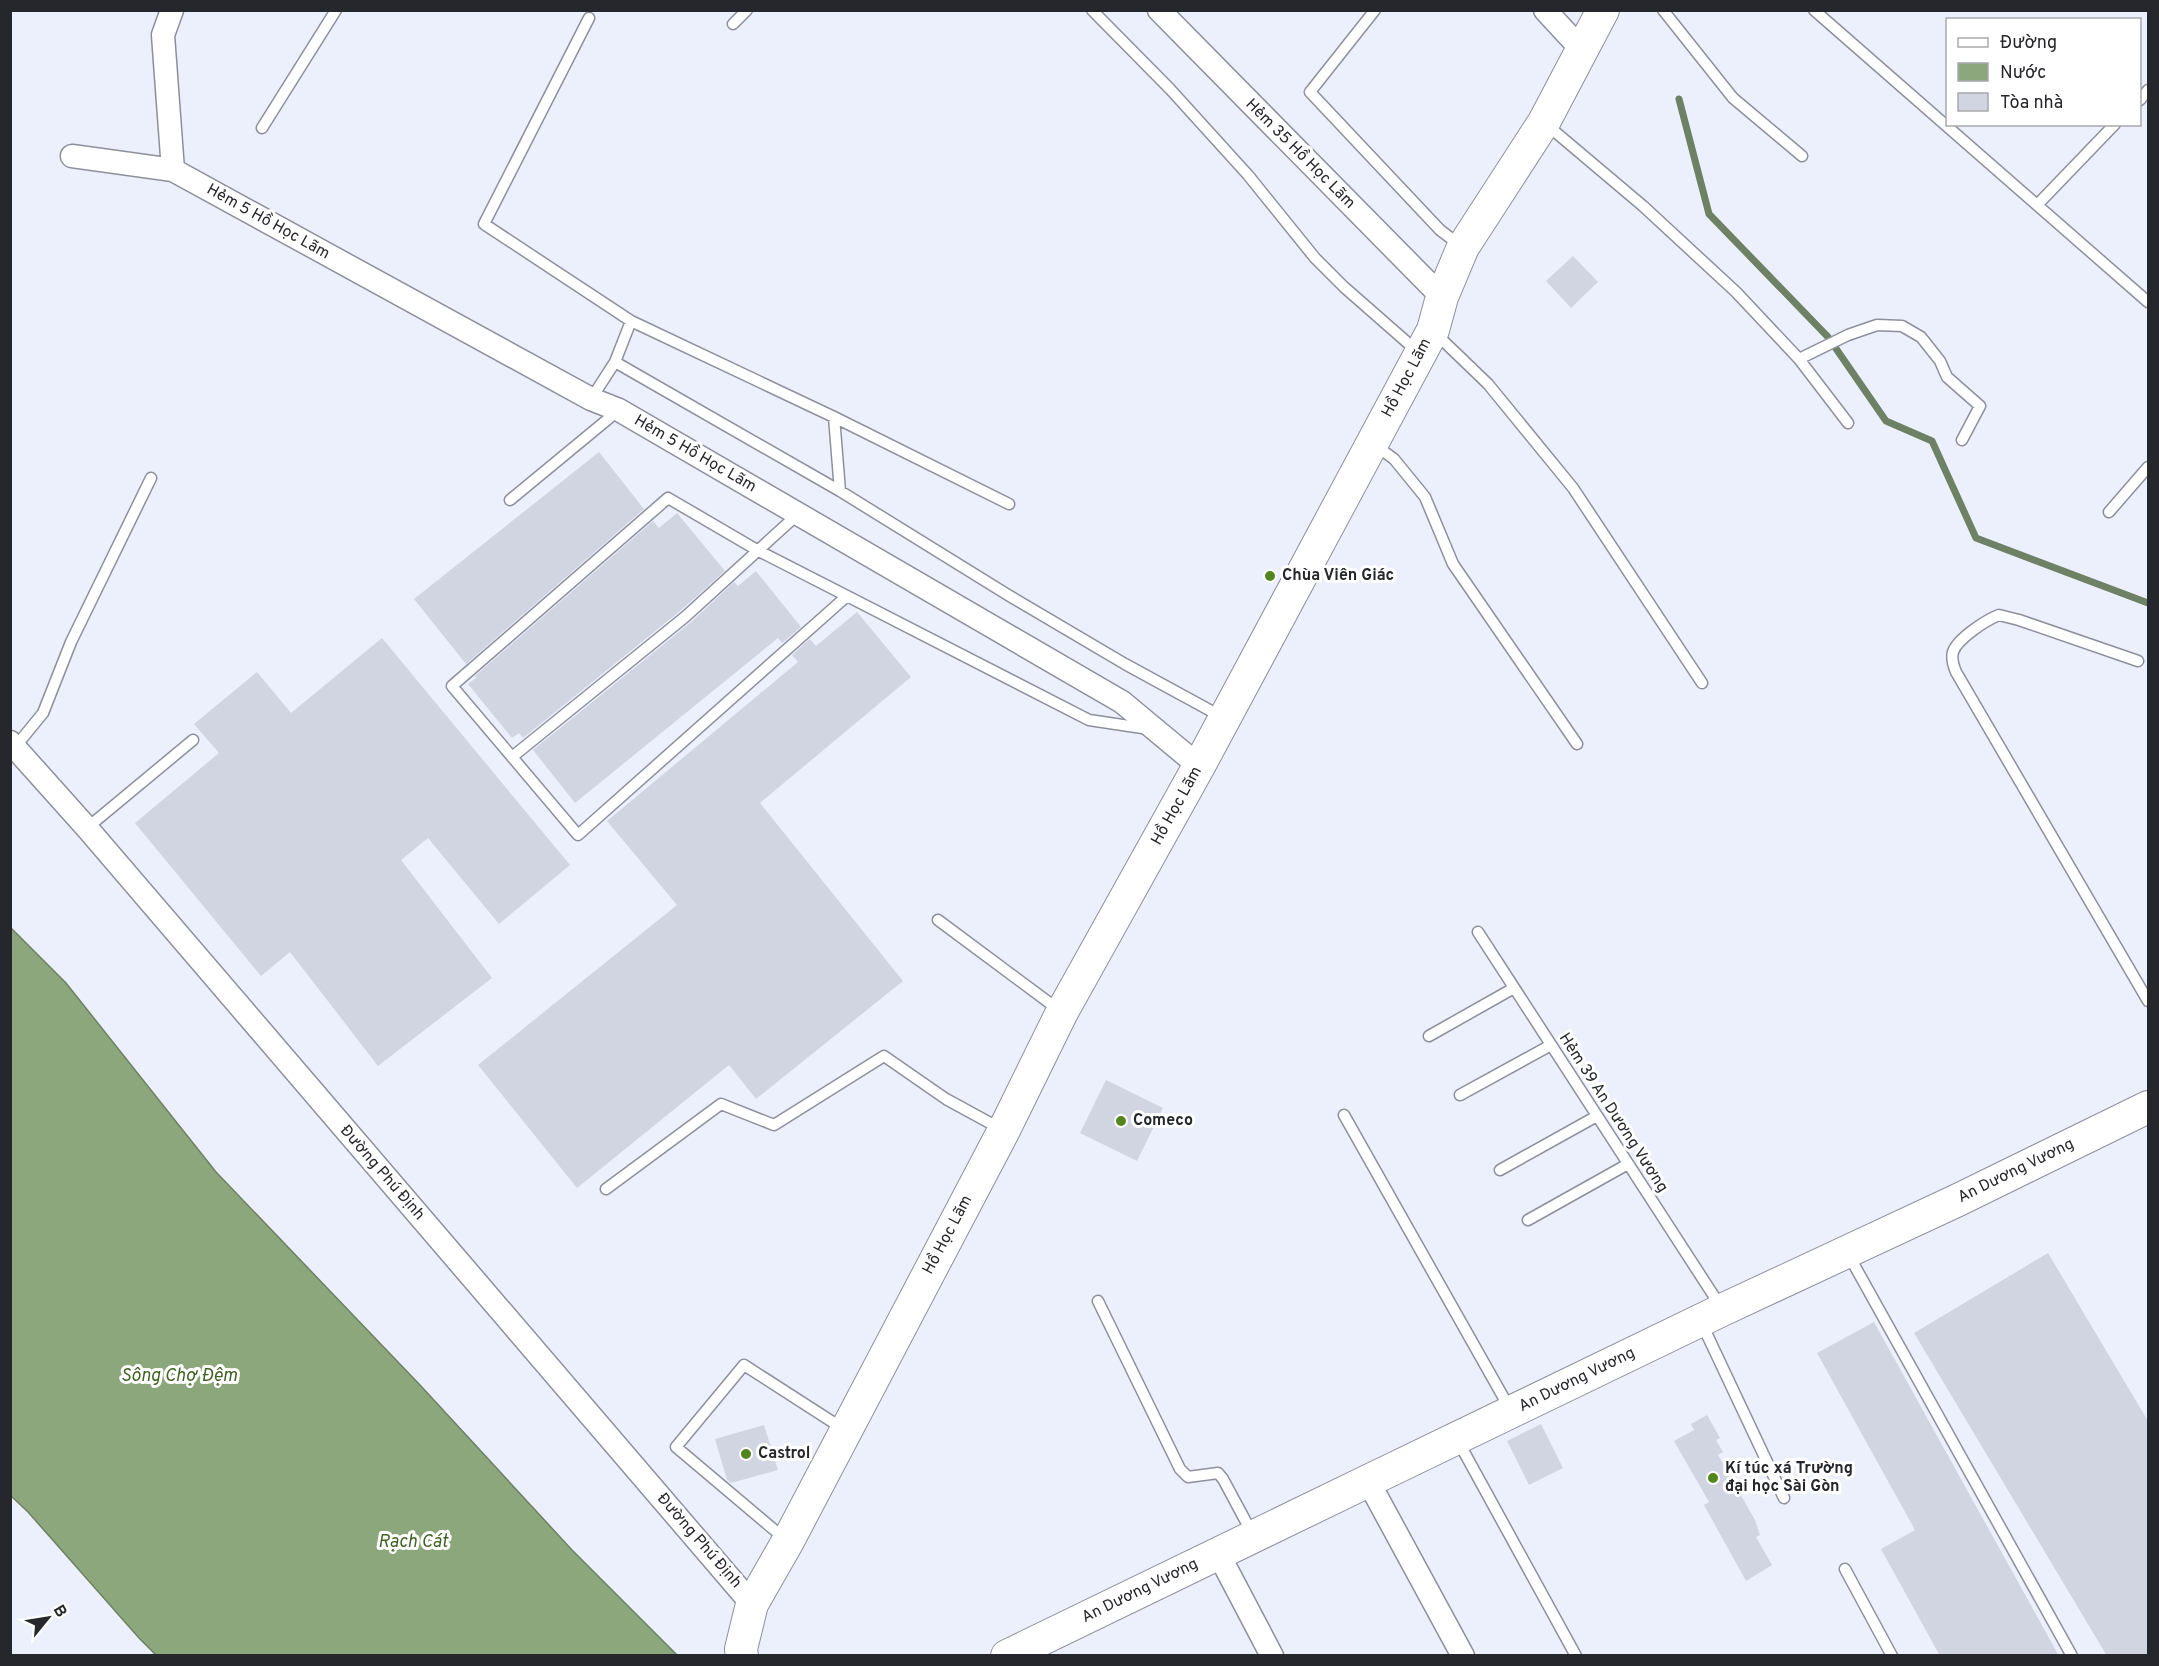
<svg xmlns="http://www.w3.org/2000/svg" width="2159" height="1666" viewBox="0 0 2159 1666" font-family="Overpass,sans-serif">
<rect width="100%" height="100%" fill="#ecf0fd"/>
<path fill="#8da77c" stroke="#6e8164" stroke-width="1.5" d="M10,927l56,56 150,189 204,213 152,165 105,105 -520,1 -18,-18 -111,-126 -17,-16z"/>
<g fill="none" stroke-linecap="round" stroke-linejoin="round">
<path stroke="#6e8164" stroke-width="7" d="M1679,99l30,115 119,123 58,84 46,20 44,97 172,65"/>
</g>
<path fill="#d1d4e1" d="M1573,256l25,26 -27,26 -25,-27z
M599,452l45,57 -178,155 -52,-65z
M677,513l48,58 -45,40 -157,127 -4,-5 -7,5 -44,-54 8,-6 -1,-2 178,-155 6,7z
M756,571l45,56 -19,16 -4,-5 -203,165 -42,-53 157,-127 44,-41 4,4z
M857,612l54,65 -151,126 143,178 -147,118 -27,-34 -152,123 -99,-123 199,-160 -70,-84 191,-159 -6,-7 18,-16 6,7z
M382,638l188,227 -71,59 -71,-86 -27,22 91,118 -114,88 -88,-114 -29,24 -126,-153 84,-70 -25,-29 63,-52 34,41z
M1106,1080l57,28 -26,53 -57,-28z
M2048,1253l100,168v235h-41l-193,-323z
M1874,1322l185,334h-119l-59,-107 34,-19 -98,-177z
M1707,1415l13,23 -4,2 7,12 -5,3 37,65 5,15 -4,2 16,28 -26,16 -42,-76 5,-3 -35,-61 20,-11 -3,-6z
M1541,1424l22,44 -34,17 -22,-44z
M764,1425l14,45 -47,13 -4,-3 -12,-41z"/>
<g fill="none" stroke-linecap="round" stroke-linejoin="round">
<defs>
<path id="lane" d="M1092,10l78,79 78,86 67,83 29,29 73,64
M1375,10l-65,82 130,138 21,16
M1663,10l70,88 69,58
M1814,10l334,292
M589,18l-105,206 147,97 -16,41 -24,37
M733,24l14,-14
M2140,100l8,-10
M1547,125l96,81 93,86 63,67 49,-24 29,-10 25,1 19,11 19,24 7,16 33,29 -18,34
M262,128l74,-118
M2038,204l77,-80
M631,321l203,96 175,87
M1435,333l53,51 85,104 129,195
M1799,359l49,64
M615,362l225,129 168,104 117,69 99,54
M834,417l6,74
M1375,445l19,14 31,38 28,67 124,180
M668,498l89,52 90,46 -269,239 -126,-149z
M510,500l109,-90
M2109,512l39,-45
M847,596l242,124 60,9
M2138,661l-119,-41 -20,-5c-13,5 -42,24 -46,37 -2,7 0,13 3,20l192,329
M16,746l27,-33 28,-71 80,-164
M512,757l173,-140 113,-103
M87,828l106,-88
M938,920l121,90
M1478,932l243,375
M1429,1036l85,-48
M1460,1095l91,-50
M1344,1115l166,294
M1500,1170l97,-54
M606,1189l115,-85 53,21 110,-69 62,43 55,30
M1528,1220l100,-56
M1848,1254l224,402
M1098,1301l82,168 8,8 30,-4 5,6 29,54
M1702,1324l82,174
M1458,1441l118,215
M785,1539l-109,-92 68,-82 101,65
M1845,1569l47,87"/>
<path id="street" d="M172,10l-9,25 10,135
M1159,10l283,287
M1545,10l37,40
M72,156l101,14 418,229 28,11 503,292 77,64
M10,742l77,86 665,776
M1368,1481l95,175
M1218,1553l54,103"/>
<path id="secondary" d="M742,1656l-1,-7 11,-45 36,-63 216,-411 58,-118 137,-246 234,-436 9,-33 21,-50 81,-125 59,-112
M1007,1656l361,-175 354,-171 236,-110 190,-93"/>
</defs>
<use href="#lane" stroke="#8d909c" stroke-width="13"/>
<use href="#street" stroke="#8d909c" stroke-width="25"/>
<use href="#secondary" stroke="#8d909c" stroke-width="34"/>
<use href="#lane" stroke="#fff" stroke-width="10"/>
<use href="#street" stroke="#fff" stroke-width="22"/>
<use href="#secondary" stroke="#fff" stroke-width="32"/>
</g>
<g fill="#52861d" stroke="#fff" stroke-width="2">
<circle cx="1270" cy="576" r="6"/>
<circle cx="1121" cy="1121" r="6"/>
<circle cx="746" cy="1454" r="6"/>
<circle cx="1713" cy="1478" r="6"/>
</g>
<g text-anchor="middle" dominant-baseline="central" stroke-width="6" stroke-linejoin="round" paint-order="stroke">
<g font-size="16" fill="#26272c" stroke="#fff">
<text transform="translate(1300 154) rotate(45)">Hẻm 35 Hồ Học Lãm</text>
<text transform="translate(268 222) rotate(29)">Hẻm 5 Hồ Học Lãm</text>
<text transform="translate(1407 378) rotate(-62)">Hồ Học Lãm</text>
<text transform="translate(695 454) rotate(30)">Hẻm 5 Hồ Học Lãm</text>
<text transform="translate(1177 806) rotate(-61)">Hồ Học Lãm</text>
<text transform="translate(1613 1113) rotate(57)">Hẻm 39 An Dương Vương</text>
<text transform="translate(2016 1171) rotate(-26)">An Dương Vương</text>
<text transform="translate(382 1173) rotate(49)">Đường Phú Định</text>
<text transform="translate(948 1235) rotate(-62)">Hồ Học Lãm</text>
<text transform="translate(1577 1380) rotate(-26)">An Dương Vương</text>
<text transform="translate(699 1541) rotate(49)">Đường Phú Định</text>
<text transform="translate(1140 1591) rotate(-26)">An Dương Vương</text>
</g>
<g font-size="16" font-weight="bold" fill="#26272c" stroke="#fff" text-anchor="start">
<text x="1282" y="576">Chùa Viên Giác</text>
<text x="1133" y="1121">Comeco</text>
<text x="758" y="1454">Castrol</text>
<text x="1725" y="1469">Kí túc xá Trường<tspan x="1725" dy="18">đại học Sài Gòn</tspan></text>
</g>
<g font-size="18" font-style="italic" fill="#406123" stroke="#fff">
<text x="179" y="1376">Sông Chợ Đệm</text>
<text x="413" y="1542">Rạch Cát</text>
</g>
</g>
<rect width="2159" height="1666" fill="none" stroke="#26272c" stroke-width="24"/>
<rect x="1946" y="18" width="195" height="108" fill="#ffffff" stroke="#a8a9ab" stroke-width="1.5"/>
<rect x="1958" y="38" width="30" height="9" fill="#ffffff" stroke="#a8a9ab" stroke-width="1.5"/>
<text x="2000" y="48" font-size="18" fill="#26272c">Đường</text>
<rect x="1958" y="63" width="30" height="18" fill="#8da77c" stroke="#a8a9ab" stroke-width="1.5"/>
<text x="2000" y="78" font-size="18" fill="#26272c">Nước</text>
<rect x="1958" y="93" width="30" height="18" fill="#d1d4e1" stroke="#a8a9ab" stroke-width="1.5"/>
<text x="2000" y="108" font-size="18" fill="#26272c">Tòa nhà</text>
<g transform="translate(48 1618) rotate(60)" stroke="#ffffff" stroke-width="4.5" paint-order="stroke">
<path d="M0-4.5L10 22L0 15L-10 22Z" fill="#26272c"/>
<text y="-9" font-size="16" font-weight="bold" text-anchor="middle" fill="#26272c">B</text>
</g>
</svg>
